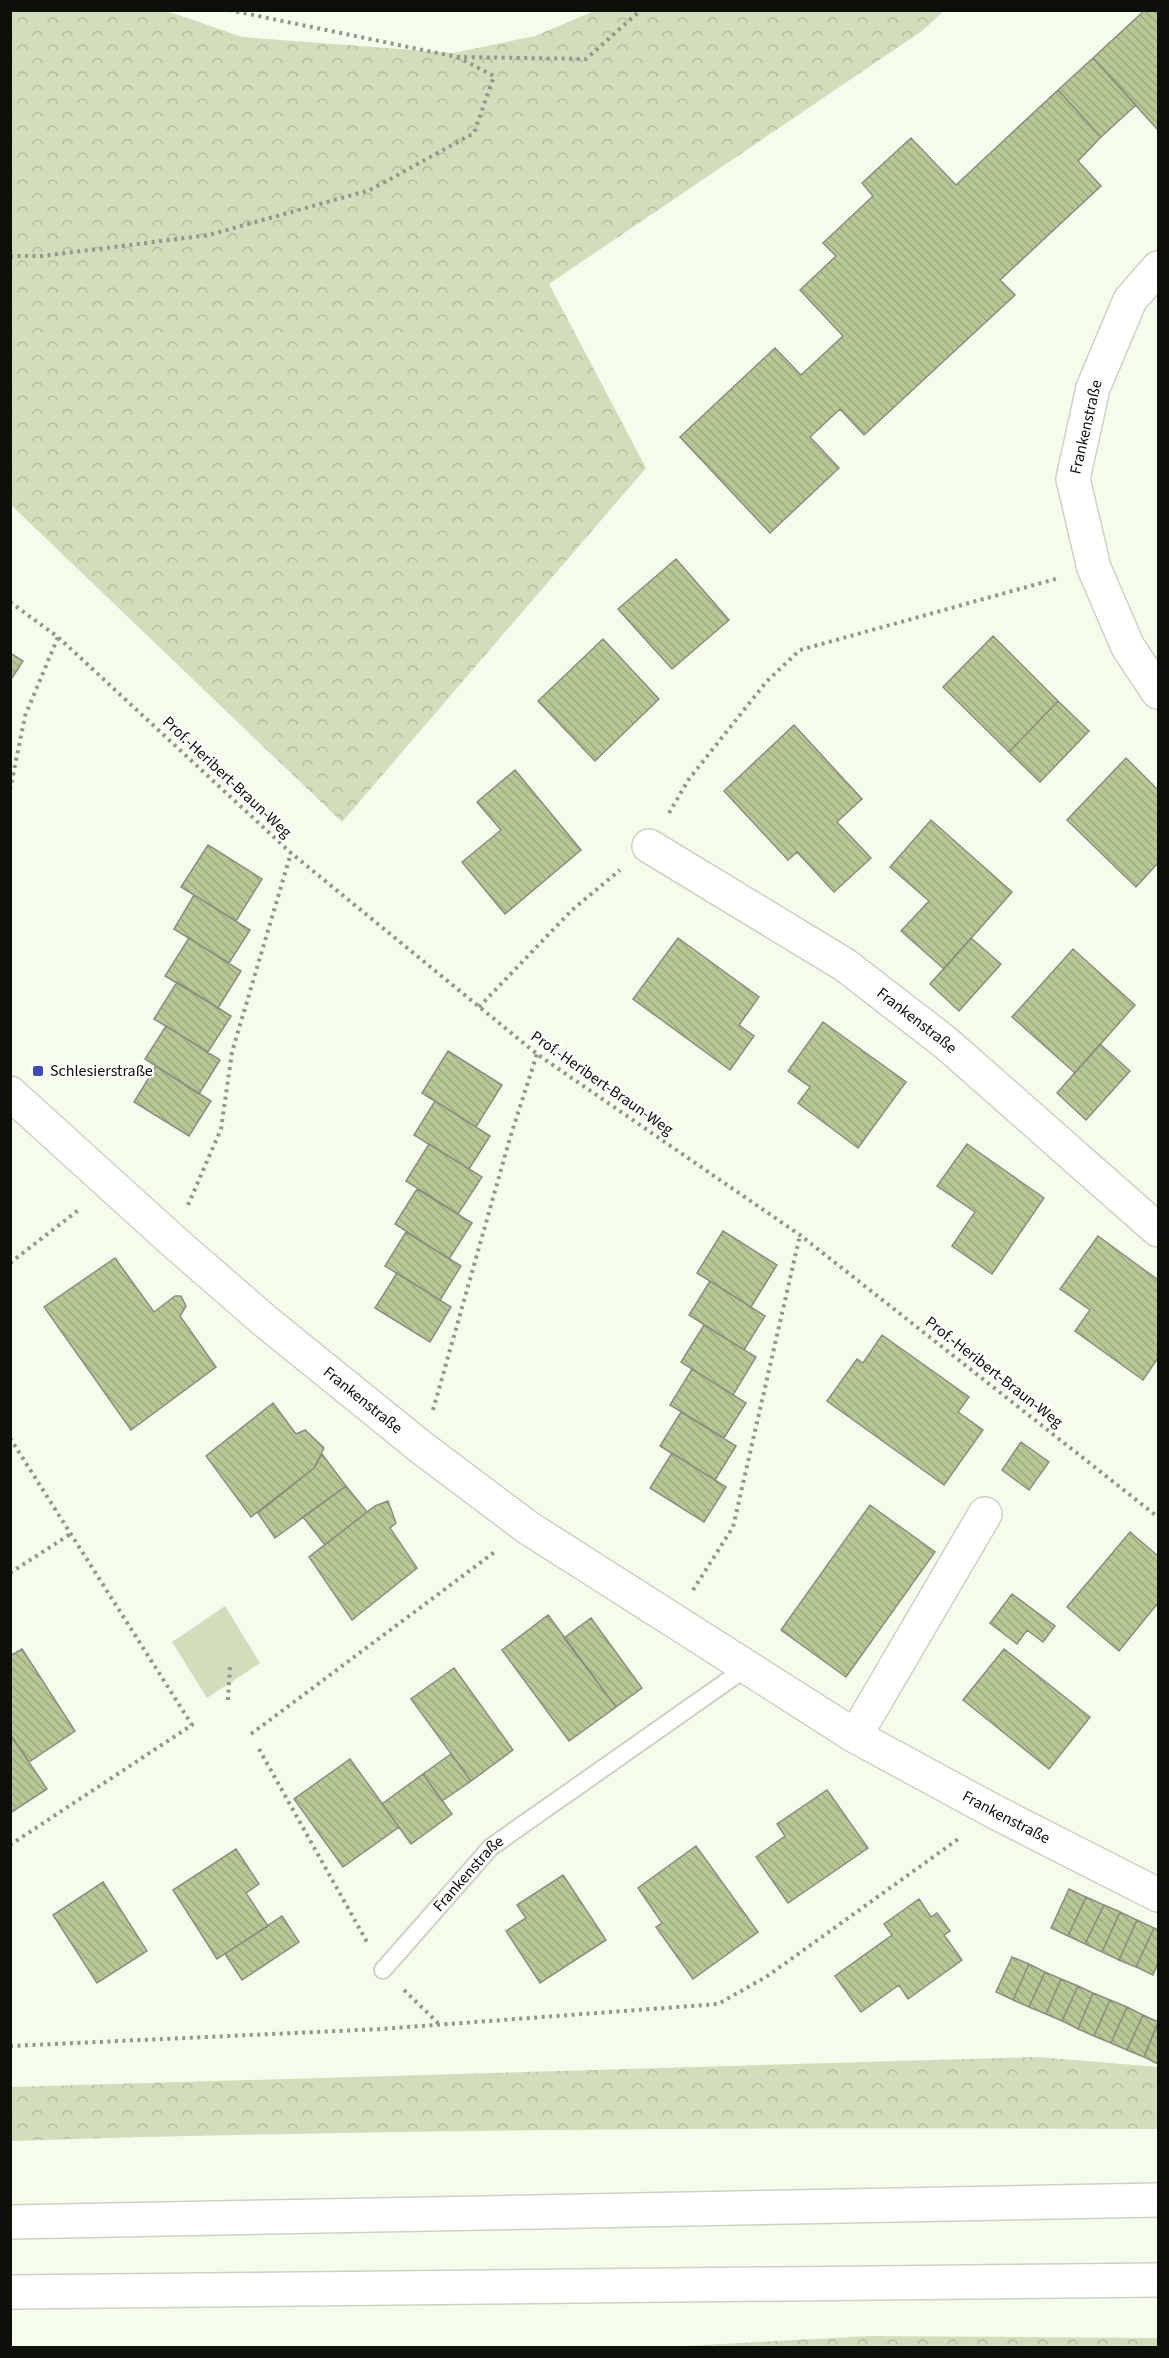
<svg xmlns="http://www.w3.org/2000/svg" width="1169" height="2358" viewBox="0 0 1169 2358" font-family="'Source Sans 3',sans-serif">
<defs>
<pattern id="forest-crowns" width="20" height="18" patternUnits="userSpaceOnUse" patternTransform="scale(1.5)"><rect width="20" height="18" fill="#d2debb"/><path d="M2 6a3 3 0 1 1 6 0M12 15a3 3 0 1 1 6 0" fill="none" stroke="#b3bd9f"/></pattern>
<pattern id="building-back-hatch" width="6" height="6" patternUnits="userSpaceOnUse" patternTransform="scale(1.5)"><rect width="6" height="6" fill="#b7c895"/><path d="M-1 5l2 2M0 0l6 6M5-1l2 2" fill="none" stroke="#9cab7f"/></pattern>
</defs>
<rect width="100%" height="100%" fill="#f6fcec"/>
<path fill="url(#forest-crowns)" d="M10,11h157l75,26 211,16 82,-17 59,-25h350l-22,20 -373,253 97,184 -304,354 -331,-317z
M1038,2057l120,10v62c-382,-2 -765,0 -1147,12v-54z
M870,2336l288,2v9h-491z"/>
<path fill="#d2debb" d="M225,1606l35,57 -53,35 -35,-56z"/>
<path fill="url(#building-back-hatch)" stroke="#898e80" stroke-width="1.5" d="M1145,10h13v120l-65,-72z
M1093,58l43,47 -35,32 -43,-47z
M1058,90l43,47 -23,24 23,25 -101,94 15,15 -151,140 -24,-26 -30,28 29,31 -69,65 -90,-96 95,-89 26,27 42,-39 -43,-46 36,-34 -13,-13 50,-47 -11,-13 49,-45 45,47z
M676,559l53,61 -57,49 -54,-60z
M993,636l65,65 -49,51 -66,-65z
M603,639l56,60 -64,62 -57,-60z
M10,653l13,8 -13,20z
M1058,701l31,30 -49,51 -31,-30z
M794,725l68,74 -25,23 34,36 -37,34 -37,-40 -9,8 -64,-69z
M1126,758l32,32v73l-22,24 -69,-67z
M515,770l66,80 -76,64 -43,-52 39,-32 -24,-28z
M931,820l81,72 -68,77 -43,-38 28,-30 -39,-34z
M208,845l54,34 -26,42 -55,-34z
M194,895l56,35 -21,33 -55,-34z
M189,938l52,33 -23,37 -53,-32z
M678,938l81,59 -20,28 15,11 -24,34 -97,-71z
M971,938l30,26 -42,47 -29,-27z
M1073,949l62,56 -60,68 -63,-56z
M177,982l54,34 -23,36 -54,-33z
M823,1022l83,60 -48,66 -60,-45 12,-16 -22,-16z
M166,1026l54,34 -21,34 -54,-35z
M1100,1044l30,27 -44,49 -29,-27z
M448,1051l54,34 -26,42 -54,-34z
M156,1066l55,35 -22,35 -55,-34z
M435,1101l55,35 -21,33 -55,-34z
M429,1144l53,33 -24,37 -52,-33z
M967,1144l77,54 -52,76 -40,-28 23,-34 -38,-26z
M417,1189l55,34 -23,36 -54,-35z
M723,1231l54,34 -26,42 -54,-34z
M406,1232l55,34 -21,34 -55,-34z
M1098,1236l60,44v78l-15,22 -68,-49 15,-21 -30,-21z
M115,1258l39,54 21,-16h6l5,10 -6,10 36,51 -85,63 -87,-123z
M397,1273l54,34 -21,35 -55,-34z
M710,1281l55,35 -21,34 -55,-35z
M704,1325l52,32 -23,38 -52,-33z
M882,1335l87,62 -11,15 25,18 -39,55 -117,-84 30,-42 6,4z
M692,1369l54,34 -22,35 -54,-33z
M273,1403l23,31 9,-4 19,18 -10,20 -63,49 -45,-61z
M681,1412l55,34 -21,34 -55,-34z
M1021,1442l28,20 -20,28 -27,-20z
M672,1453l54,34 -22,35 -54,-34z
M322,1454l24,32 -71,52 -17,-25 56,-45z
M346,1486l21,26 -42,33 -22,-28z
M388,1501l8,22 -6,5 27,40 -65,52 -43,-63 66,-51z
M870,1505l65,47 -89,125 -65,-47z
M1130,1532l28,24v47l-39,48 -52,-44z
M1012,1594l43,32 -12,16 -16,-12 -10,14 -27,-21z
M548,1615l68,92 -47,34 -67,-91z
M591,1618l51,70 -26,19 -52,-69z
M22,1649l53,82 -46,31 -19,-28v-78z
M1004,1649l86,68 -41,52 -86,-69z
M454,1668l59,82 -42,31 -60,-82z
M10,1734l37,55 -37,24z
M451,1754l20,27 -29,20 -19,-27z
M350,1759l49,68 -56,40 -49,-68z
M423,1774l29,40 -41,30 -29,-40z
M827,1790l41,58 -80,55 -32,-46 29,-21 -8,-12z
M696,1846l62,86 -65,47 -37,-52 6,-4 -24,-35z
M236,1849l23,35 -13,9 22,33 -51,33 -44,-69z
M563,1875l43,65 -66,43 -34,-52 20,-13 -9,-13z
M103,1882l44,69 -50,32 -44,-68z
M1069,1889l17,8 -18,39 -17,-8z
M1086,1897l18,8 -19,39 -17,-8z
M919,1899l12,18 6,-4 13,18 -6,4 18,25 -54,39 -9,-14 -38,27 -26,-36 57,-41 -8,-11z
M1104,1905l16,7 -18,40 -17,-8z
M1120,1912l17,8 -18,40 -17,-8z
M282,1916l17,26 -57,38 -17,-26z
M1137,1920l17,8 -18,39 -17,-7z
M1154,1928l4,2v33l-5,12 -17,-8z
M1012,1957l17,7 -16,36 -17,-8z
M1029,1964l16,8 -16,35 -16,-7z
M1045,1972l16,7 -15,35 -17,-7z
M1061,1979l17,7 -16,35 -16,-7z
M1078,1986l15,7 -15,36 -16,-8z
M1093,1993l17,7 -16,36 -16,-7z
M1110,2000l17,7 -16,36 -17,-7z
M1127,2007l16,8 -16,35 -16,-7z
M1143,2015l15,7 -14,35 -17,-7z
M1158,2023v41l-14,-7z"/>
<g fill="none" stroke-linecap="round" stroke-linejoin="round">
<defs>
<g id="service">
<path id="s1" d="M383,1970l108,-123 255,-179"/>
</g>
<g id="minor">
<path d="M1158,268l-28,32 -37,88 -20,91 21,89 34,79 30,45"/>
<path id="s2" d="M649,846l196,119 101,78 212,187"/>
<path d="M855,1736l130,-222"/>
</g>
<g id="tertiary">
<path id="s3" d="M10,1093l163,148 92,80 157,127 105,79 328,209 140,76 163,83"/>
</g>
<path id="trunk" d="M10,2222l1148,-22
M10,2292l1148,-12"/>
</defs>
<use href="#service" stroke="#cdd3c3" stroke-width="20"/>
<use href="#minor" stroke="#cdd3c3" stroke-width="36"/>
<use href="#tertiary" stroke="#cdd3c3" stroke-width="36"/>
<use href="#trunk" stroke="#cdd3c3" stroke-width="36"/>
<path stroke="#92968b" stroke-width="4" stroke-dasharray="3 4.5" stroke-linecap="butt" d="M229,10l228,47 129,2 55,-49
M10,256h32l167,-21 161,-45 104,-57 20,-57 -37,-19
M10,602l48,35 233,216 246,201 263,181 358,282
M10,790l15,-74 33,-79
M669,813l20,-34 78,-98 33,-31 259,-72
M479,1007l93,-97 48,-40
M188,1205l33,-76 11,-77 59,-199
M10,1263l71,-55
M433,1410l77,-272 27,-84
M10,1438l182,287 -182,120
M10,1573l62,-40
M693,1590l40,-63 67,-292
M228,1700l2,-35
M251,1734l245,-183
M259,1749l108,193
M404,1990l34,33
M10,2046l371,-17 337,-25 48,-27 195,-140"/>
<use href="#service" stroke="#fff" stroke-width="16"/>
<use href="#minor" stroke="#fff" stroke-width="33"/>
<use href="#tertiary" stroke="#fff" stroke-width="33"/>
<use href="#trunk" stroke="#fff" stroke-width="33"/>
</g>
<rect fill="#3d4abd" stroke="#fff" stroke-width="2" x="32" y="1065" width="12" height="12" rx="3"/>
<g text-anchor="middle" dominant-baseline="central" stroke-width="4.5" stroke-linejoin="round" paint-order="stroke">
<g font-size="16" fill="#0d0f09" stroke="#fff">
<text transform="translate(1086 427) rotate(-77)">Frankenstraße</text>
<text transform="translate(227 777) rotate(43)">Prof.-Heribert-Braun-Weg</text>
<text stroke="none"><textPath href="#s2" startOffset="320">Frankenstraße</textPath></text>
<text transform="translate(602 1083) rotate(35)">Prof.-Heribert-Braun-Weg</text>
<text transform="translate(994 1372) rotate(38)">Prof.-Heribert-Braun-Weg</text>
<text stroke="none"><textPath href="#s3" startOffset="468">Frankenstraße</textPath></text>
<text stroke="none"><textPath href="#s3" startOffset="1236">Frankenstraße</textPath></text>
<text stroke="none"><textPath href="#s1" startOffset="129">Frankenstraße</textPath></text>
</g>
<g font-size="16" fill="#0d0f09" stroke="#fff" text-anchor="start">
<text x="50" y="1071">Schlesierstraße</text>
</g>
</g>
<rect width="1169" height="2358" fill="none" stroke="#0d0f09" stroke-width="24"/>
</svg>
